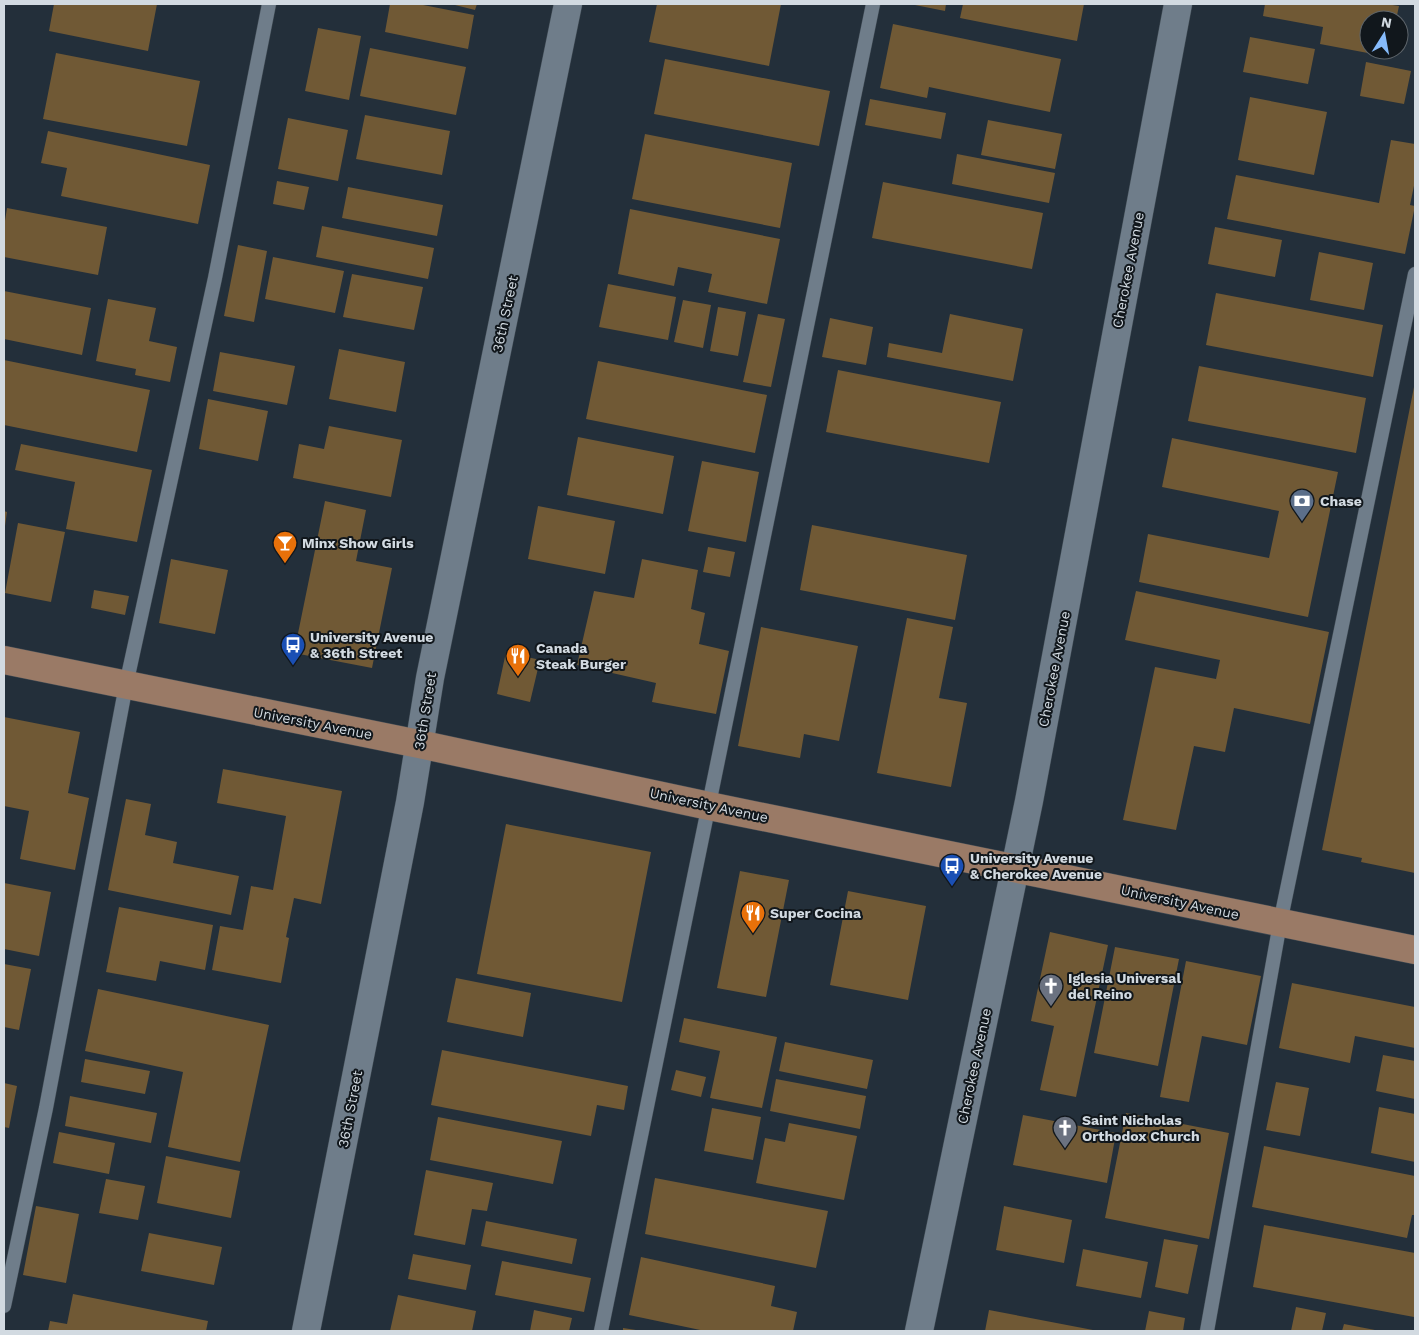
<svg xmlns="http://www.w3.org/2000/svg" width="1419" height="1335" viewBox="0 0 1419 1335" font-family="'Work Sans',sans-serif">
<rect width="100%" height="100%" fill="#232f3a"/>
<path fill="#705935" d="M54,4h103l-9,47 -99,-20z
M390,4h28l56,11 -6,34 -83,-17z
M451,4h26l-2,6z
M657,4h124l-12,62 -120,-24z
M910,4h36l-1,7z
M963,4h121l-7,37 -117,-23z
M1265,4h121l13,2 -3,14h-27v30h21l-1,7 -69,-13 3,-17 -60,-11z
M893,24l168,35 -11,53 -121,-25 -2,11 -47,-10z
M318,28l43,8 -12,64 -44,-9z
M1250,37l65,12 -7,35 -65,-12z
M370,48l96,19 -10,48 -96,-19z
M56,53l144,28 -13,65 -144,-27z
M665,59l165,32 -11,55 -165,-32z
M1366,62l45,9 -7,33 -44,-8z
M1250,97l77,15 -13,63 -76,-15z
M870,99l76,14 -5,26 -76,-14z
M365,115l85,16 -8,44 -86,-16z
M288,118l60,12 -10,51 -60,-12z
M988,120l74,14 -7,35 -74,-14z
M48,131l162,34 -12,59 -137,-28 6,-28 -26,-5z
M645,134l147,29 -12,65 -148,-29z
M1391,140l24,4v37l-5,24 5,1 -10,48 -178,-35 9,-44 143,28z
M957,154l98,19 -6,30 -97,-19z
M277,181l32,6 -5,23 -31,-6z
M883,182l160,31 -11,56 -160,-31z
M348,187l95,18 -6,31 -95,-18z
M7,208l100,19 -9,48 -94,-18v-30z
M630,209l150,30 -13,65 -59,-12 4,-18 -34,-7 -4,19 -56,-12z
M322,226l112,22 -6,31 -112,-22z
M1215,227l67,13 -7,37 -67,-13z
M238,245l29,6 -13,71 -30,-6z
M1319,252l54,11 -9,47 -54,-10z
M273,257l71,14 -9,42 -70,-14z
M352,274l71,13 -9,43 -71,-13z
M608,284l68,13 -8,43 -69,-13z
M4,291l87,17 -9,47 -78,-16z
M1216,293l167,32 -10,52 -167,-32z
M108,299l48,9 -7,33 28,6 -7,35 -35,-7 1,-6 -40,-8z
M683,300l28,5 -8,43 -29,-6z
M718,307l28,5 -8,44 -28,-5z
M758,314l27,5 -14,68 -28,-5z
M950,314l73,15 -10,52 -126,-24 2,-14 53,10z
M830,318l43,9 -7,38 -44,-8z
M339,349l66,13 -9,50 -67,-13z
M220,352l75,14 -8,39 -74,-14z
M4,360l146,30 -13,62 -133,-27z
M598,361l169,34 -12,58 -169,-34z
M1199,366l167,32 -10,55 -168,-32z
M838,370l163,32 -12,61 -163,-31z
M1414,387h1v486l-54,-11 1,-4 -40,-8z
M208,399l60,12 -10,50 -59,-12z
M329,426l73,14 -11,57 -98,-19 6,-34 25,5z
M578,437l96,19 -11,58 -96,-19z
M1172,438l166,34 -30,145 -169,-35 9,-48 121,24 10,-47 -117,-24z
M21,444l131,26 -15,72 -71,-13 9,-47 -60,-12z
M702,461l57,11 -13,70 -58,-11z
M325,501l41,9 -10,51 36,7 -20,100 -78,-15z
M538,506l77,15 -10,53 -77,-15z
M4,511l3,1 -2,14h-1z
M18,523l47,9 -14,70 -46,-9z
M812,525l155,30 -12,65 -155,-30z
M708,547l27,5 -5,25 -27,-5z
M171,559l57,11 -13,64 -56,-11z
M642,559l56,11 -7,39 14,4 -6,31 30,7 -13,63 -64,-12 4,-19 -79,-18 17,-74 40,7z
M94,590l35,6 -4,19 -34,-7z
M1136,591l193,41 -19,92 -76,-16 -9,44 -31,-6 -18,84 -53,-10 32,-153 61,12 4,-19 -95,-20z
M907,618l46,9 -14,71 28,5 -16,84 -74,-14z
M761,627l97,19 -19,95 -35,-7 -4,24 -62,-12z
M506,652l34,8 -10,42 -33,-8z
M4,717l76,15 -12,61 21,5 -14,72 -55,-11 9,-48 -25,-5z
M223,769l119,22 -21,113 -27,-6 -8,39 3,1 -8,45 -69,-13 8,-44 23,4 8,-44 22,4 13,-74 -69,-13z
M126,799l25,5 -6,31 32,7 -4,21 66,13 -8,39 -123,-25z
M506,824l145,28 -29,150 -145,-28z
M740,871l49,9 -23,117 -49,-9z
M4,883l47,9 -12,64 -35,-7z
M848,891l78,15 -18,94 -78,-15z
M119,907l94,18 -8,45 -45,-9 -4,20 -50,-9z
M1050,932l58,13 -32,152 -36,-7 14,-64 -23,-5z
M1115,947l64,12 -21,107 -64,-13z
M1186,961l75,15 -14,69 -45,-9 -13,66 -29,-5z
M4,964l27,5 -12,61 -15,-3z
M456,978l75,15 -8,44 -76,-15z
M1292,983l123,24v41l-60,-12 -5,27 -71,-15z
M98,989l171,36 -29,137 -72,-15 15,-75 -98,-21z
M684,1018l93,19 -15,71 -52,-10 10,-47 -41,-9z
M785,1042l88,18 -6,29 -88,-18z
M442,1050l186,36 -4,24 -27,-5 -6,31 -160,-31z
M1383,1055l32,6v38l-39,-8z
M85,1059l65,12 -5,23 -64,-12z
M676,1070l30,7 -5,20 -30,-7z
M776,1079l90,17 -6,33 -90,-18z
M1276,1082l33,6 -9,48 -34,-6z
M4,1083l13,3 -8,42 -5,-1z
M70,1096l87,17 -6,30 -86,-17z
M1379,1107l36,7v48l-44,-9z
M712,1108l49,9 -8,43 -49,-9z
M1126,1113l103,20 -20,106 -104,-21z
M1023,1115l93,18 -9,50 -94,-18z
M438,1117l124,24 -9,43 -123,-24z
M789,1123l68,13 -13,64 -88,-17 9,-45 20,4z
M59,1132l56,11 -6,31 -56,-11z
M1264,1146l151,30v39h-3l-5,23 -155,-31z
M166,1156l74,15 -9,47 -74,-15z
M426,1170l67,13 -6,28 -15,-2 -7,36 -51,-10z
M655,1178l173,33 -12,57 -171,-34z
M106,1179l39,7 -7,34 -39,-7z
M36,1206l43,8 -13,69 -43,-8z
M1004,1206l68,14 -8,43 -68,-13z
M486,1221l91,18 -5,25 -91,-18z
M1264,1225l151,28 -1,64 -161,-30z
M149,1233l73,14 -8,38 -73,-14z
M1164,1239l34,6 -10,49 -33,-7z
M1083,1249l65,13 -7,36 -65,-12z
M413,1254l58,11 -5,25 -58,-11z
M641,1257l134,29 -4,20 26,6 -4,19h-88l-76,-16z
M502,1261l89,17 -7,34 -89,-17z
M73,1294l135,27 -2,10h-158l2,-10 17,3z
M398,1295l78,16 -4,20h-82z
M1296,1307l30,6 -4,18h-31z
M534,1310l38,8 -3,13h-39z
M989,1310l104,20v1h-108z
M1149,1311l36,7 -2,13h-38z
M1344,1324l31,6v1h-33z
M623,1328l13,2v1h-13z"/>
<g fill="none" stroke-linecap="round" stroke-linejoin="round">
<defs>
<path id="service" d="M4,1306l42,-198 80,-423 89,-407 54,-274
M601,1331l272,-1327
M1207,1331l73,-408 135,-649"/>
<path id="minor" d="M306,1331l104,-529 20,-124 138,-674
M919,1331l110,-530 149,-797"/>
<path id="primary" d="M4,660l415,84 290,62 706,144"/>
</defs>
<use href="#service" stroke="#3f4a53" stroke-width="15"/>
<use href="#minor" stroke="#3f4a53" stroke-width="29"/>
<use href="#primary" stroke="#3f4a53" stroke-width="29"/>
<use href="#service" stroke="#6f7d8a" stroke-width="14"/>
<use href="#minor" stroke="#6f7d8a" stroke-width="28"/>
<use href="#primary" stroke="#9a7a66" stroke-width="28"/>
</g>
<defs>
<symbol id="bank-pin" viewBox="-11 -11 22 30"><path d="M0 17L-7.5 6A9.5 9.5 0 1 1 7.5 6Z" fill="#5c6f8a" stroke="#11171c"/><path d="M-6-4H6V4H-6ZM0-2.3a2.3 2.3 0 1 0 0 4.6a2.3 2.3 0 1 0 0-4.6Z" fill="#fff"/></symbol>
<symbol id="bar-pin" viewBox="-11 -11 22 30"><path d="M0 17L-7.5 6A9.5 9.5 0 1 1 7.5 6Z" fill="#e8710a" stroke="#11171c"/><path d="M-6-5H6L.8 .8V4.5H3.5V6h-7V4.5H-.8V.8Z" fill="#fff"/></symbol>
<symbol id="bus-pin" viewBox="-11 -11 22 30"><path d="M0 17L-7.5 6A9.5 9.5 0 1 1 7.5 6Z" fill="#1a4fb4" stroke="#11171c"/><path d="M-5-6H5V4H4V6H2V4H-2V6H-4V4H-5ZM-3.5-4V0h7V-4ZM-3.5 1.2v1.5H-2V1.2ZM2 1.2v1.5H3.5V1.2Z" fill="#fff"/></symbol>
<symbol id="restaurant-pin" viewBox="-11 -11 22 30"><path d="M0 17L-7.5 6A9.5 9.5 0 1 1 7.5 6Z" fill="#e8710a" stroke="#11171c"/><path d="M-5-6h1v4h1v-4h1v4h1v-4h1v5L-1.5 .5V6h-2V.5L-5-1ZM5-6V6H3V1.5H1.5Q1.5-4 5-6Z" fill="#fff"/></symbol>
<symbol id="church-pin" viewBox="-11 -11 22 30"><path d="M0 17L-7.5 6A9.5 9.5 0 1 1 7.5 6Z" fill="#6b7280" stroke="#11171c"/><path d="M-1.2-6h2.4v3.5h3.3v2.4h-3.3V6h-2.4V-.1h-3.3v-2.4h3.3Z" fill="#fff"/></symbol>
</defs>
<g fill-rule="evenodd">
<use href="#bank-pin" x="1288" y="487" width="28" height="38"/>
<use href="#bar-pin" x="271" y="529" width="28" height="38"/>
<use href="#bus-pin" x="279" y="631" width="28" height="38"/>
<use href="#restaurant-pin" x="504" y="642" width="28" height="38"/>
<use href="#bus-pin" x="938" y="852" width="28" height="38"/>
<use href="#restaurant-pin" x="739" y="899" width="28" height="38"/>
<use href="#church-pin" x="1037" y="972" width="28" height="38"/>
<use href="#church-pin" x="1051" y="1114" width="28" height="38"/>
</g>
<g text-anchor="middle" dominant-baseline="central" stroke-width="4" stroke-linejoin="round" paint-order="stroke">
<g font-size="14" fill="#d2dae1" stroke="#11171c">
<text transform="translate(1128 270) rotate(-79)">Cherokee Avenue</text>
<text transform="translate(505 314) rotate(-78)">36th Street</text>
<text transform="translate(1054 669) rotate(-79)">Cherokee Avenue</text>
<text transform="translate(425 711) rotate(-81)">36th Street</text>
<text transform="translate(313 723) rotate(11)">University Avenue</text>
<text transform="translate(709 805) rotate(12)">University Avenue</text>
<text transform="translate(1180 902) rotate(12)">University Avenue</text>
<text transform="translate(974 1066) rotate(-78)">Cherokee Avenue</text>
<text transform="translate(350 1109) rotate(-79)">36th Street</text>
</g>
<g font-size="14" font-weight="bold" fill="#d2dae1" stroke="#11171c" text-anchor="start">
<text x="1320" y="501">Chase</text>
<text x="302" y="543">Minx Show Girls</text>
<text x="310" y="637">University Avenue<tspan x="310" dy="16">&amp; 36th Street</tspan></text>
<text x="536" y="648">Canada<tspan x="536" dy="16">Steak Burger</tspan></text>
<text x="970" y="858">University Avenue<tspan x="970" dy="16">&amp; Cherokee Avenue</tspan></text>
<text x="770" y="913">Super Cocina</text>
<text x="1068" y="978">Iglesia Universal<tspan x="1068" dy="16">del Reino</tspan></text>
<text x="1082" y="1120">Saint Nicholas<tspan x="1082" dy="16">Orthodox Church</tspan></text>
</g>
</g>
<rect width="1419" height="1335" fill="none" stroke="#d2dae1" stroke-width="10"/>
<g transform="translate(1384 35) rotate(11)"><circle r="24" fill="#11171c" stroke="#5e656b"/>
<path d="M0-4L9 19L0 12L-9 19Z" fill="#86bbfb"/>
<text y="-8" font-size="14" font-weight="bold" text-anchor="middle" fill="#d2dae1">N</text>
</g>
</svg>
